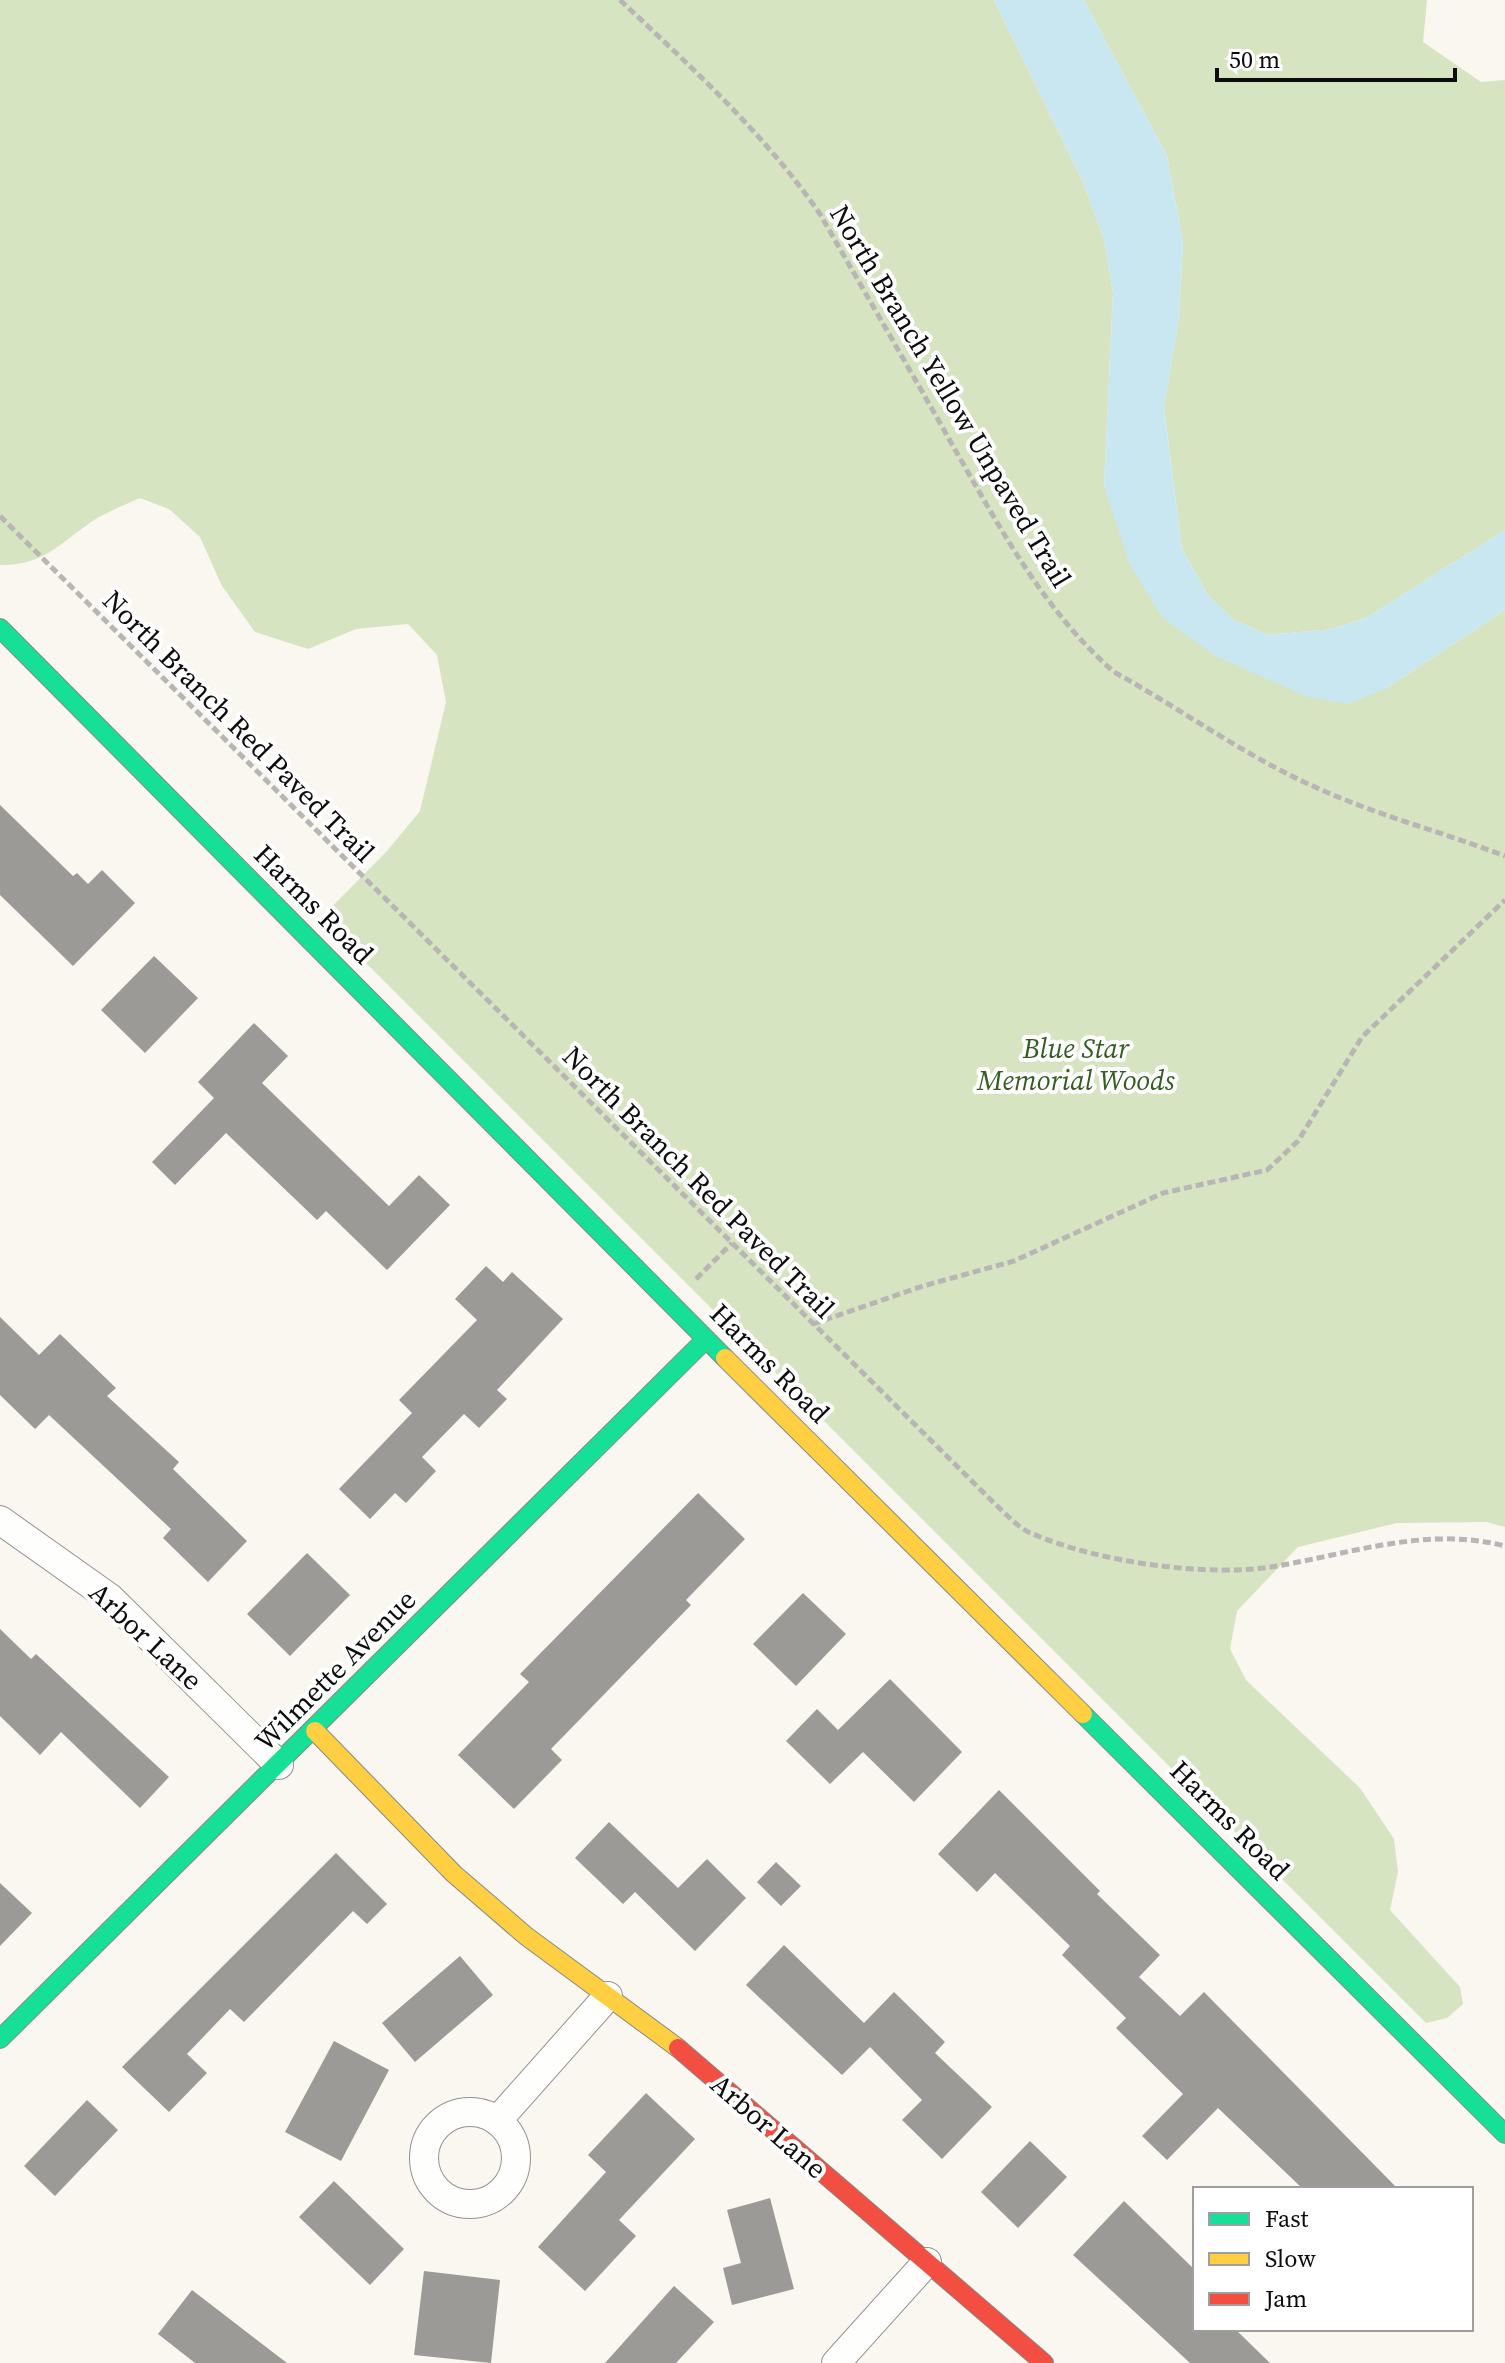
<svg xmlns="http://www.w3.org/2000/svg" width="1505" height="2363" viewBox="0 0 1505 2363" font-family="'Source Serif 4',serif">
<rect width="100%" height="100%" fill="#f9f7f0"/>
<path fill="#d6e4c1" d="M0,0h994l88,180 22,59 9,54 -9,193 58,131 223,72 120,-79v917l-19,-5 -89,1 -99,24 -61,64 -7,38 16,31 114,108 34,51 4,33 -8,38 70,77 3,17 -16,14 -21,5 -1105,-1105 66,-67 33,-40 26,-109 -9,-47 -29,-31 -52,5 -48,20 -53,-17 -33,-46 -22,-49 -31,-28 -29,-11c-14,6 -28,12 -41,19 -36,22 -52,49 -99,48z
M1084,0h343l-4,42 58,40 24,-2v450l-139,88 -33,11 -65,6 -34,-15 -26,-25 -26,-46 -18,-141 15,-90 4,-76 -16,-86z"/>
<path fill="#c9e7f0" d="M994,0h90l83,156 16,86 -4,76 -15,91 18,140 26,46 26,25 34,15 65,-6 33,-11 139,-88v80l-120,79 -37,15 -40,-7 -93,-41 -53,-39 -32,-52 -26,-79 9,-193 -9,-54 -22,-59z"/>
<path fill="#9c9a96" d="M0,805l73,71 4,-3 11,11 14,-14 33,33 -62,63 -73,-71z
M154,956l44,42 -53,55 -44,-43z
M254,1023l34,33 -26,27 127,123 30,-31 31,30 -63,65 -61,-59 -9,9 -91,-87 -51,52 -23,-23 62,-64 -16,-16z
M486,1266l17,16 9,-10 51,47 -66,71 10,9 -28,29 -15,-14 -42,43 14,14 -30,32 -11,-10 -25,26 -31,-30 73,-76 -13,-13 78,-80 -22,-21z
M0,1317l39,38 21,-21 56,54 -9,8 72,66 -6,7 74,72 -39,41 -45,-44 8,-9 -122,-114 -14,14 -35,-34z
M698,1493l47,46 -59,61 5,5 -140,144 11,11 -48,49 -56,-54 71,-73 -9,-8z
M307,1553l43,42 -60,61 -43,-42z
M803,1593l43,41 -50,52 -43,-42z
M0,1629l31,30 5,-5 133,123 -29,31 -79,-76 -21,23 -40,-39z
M890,1679l72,73 -48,50 -51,-50 -33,32 -44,-43 31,-32 21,21z
M999,1790l101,101 -3,3 63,61 -21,22 41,39 24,-24 194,197h-95l-85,-81 -51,52 -25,-24 41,-42 -67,-66 10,-10 -64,-63 8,-9 -75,-73 -18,19 -39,-38z
M609,1822l69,66 29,-29 39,39 -51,53 -60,-59 -12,12 -48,-46z
M336,1853l51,51 -20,20 -14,-13 -109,111 -14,-13 -43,45 20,19 -38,39 -47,-45z
M776,1862l25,24 -20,20 -24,-24z
M0,1883l32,30 -32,33z
M784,1945l80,78 30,-31 51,50 -10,11 57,54 -50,52 -40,-39 20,-20 -52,-53 -28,28 -96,-90z
M460,1956l33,39 -78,67 -33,-39z
M334,2041l55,29 -48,91 -56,-29z
M646,2093l49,46 -76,81 17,16 -51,55 -47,-44 68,-75 -18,-17z
M87,2100l31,30 -63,66 -31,-30z
M1030,2141l37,36 -49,51 -37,-36z
M334,2181l70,68 -34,36 -71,-68z
M770,2198l24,91 -62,16 -9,-37 18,-5 -14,-53z
M1124,2201l71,69v59h40l35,34h-80l-117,-108z
M424,2271l76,9 -9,83 -77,-8z
M674,2286l40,36 -38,41h-71z
M192,2290l95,73h-92l-37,-29z"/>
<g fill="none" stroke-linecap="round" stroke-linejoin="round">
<defs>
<path id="street" d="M0,1520l110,78 169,167
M424 2158a46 46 0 1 1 92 0a46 46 0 1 1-92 0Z
M497,2121l111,-125
M836,2363l91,-101"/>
<path id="fast" d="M0,628l725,730
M1083,1714l422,420
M0,2039l706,-700"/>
<path id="slow" d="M725,1358l358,356
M315,1731l139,143 72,62 152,112"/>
<path id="jam" d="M678,2048l366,315"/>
</defs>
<use href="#street" stroke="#93928f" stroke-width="30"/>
<use href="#fast" stroke="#898885" stroke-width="20"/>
<use href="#slow" stroke="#898885" stroke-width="20"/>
<use href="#jam" stroke="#898885" stroke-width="20"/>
<path stroke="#b7b6b5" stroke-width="5" stroke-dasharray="8 4" stroke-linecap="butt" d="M620,0c71,67 144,133 200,214 44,77 89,154 133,232 46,80 90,164 161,226 67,37 131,84 201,115 61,28 127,45 190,69
M0,516l995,988c11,10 24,25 38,30 64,28 176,44 244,32 76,-13 151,-40 228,-20
M696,1279l36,-36
M813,1324l110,-38 91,-25 149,-68 104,-23 31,-29 64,-104 143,-137"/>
<use href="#street" stroke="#fefefd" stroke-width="28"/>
<use href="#fast" stroke="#16e098" stroke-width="18"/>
<use href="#slow" stroke="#ffcf43" stroke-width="18"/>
<use href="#jam" stroke="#f24e42" stroke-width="18"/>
</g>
<g text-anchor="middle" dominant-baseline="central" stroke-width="8" stroke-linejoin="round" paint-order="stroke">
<g font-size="28" fill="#0c0c0c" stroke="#fff">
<text transform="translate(951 396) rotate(59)">North Branch Yellow Unpaved Trail</text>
<text transform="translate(239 726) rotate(45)">North Branch Red Paved Trail</text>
<text transform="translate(314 904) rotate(45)">Harms Road</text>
<text transform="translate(699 1182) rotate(45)">North Branch Red Paved Trail</text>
<text transform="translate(770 1363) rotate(45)">Harms Road</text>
<text transform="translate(146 1636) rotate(43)">Arbor Lane</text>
<text transform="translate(335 1670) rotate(-45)">Wilmette Avenue</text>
<text transform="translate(1230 1820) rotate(45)">Harms Road</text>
<text transform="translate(769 2126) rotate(41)">Arbor Lane</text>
</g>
<g font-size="28" font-style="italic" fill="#355d22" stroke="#fff">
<text x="1076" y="1048">Blue Star<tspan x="1076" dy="32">Memorial Woods</tspan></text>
</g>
</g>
<rect x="1193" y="2187" width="280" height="144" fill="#ffffff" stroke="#9e9e9e" stroke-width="2"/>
<rect x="1209" y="2213" width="40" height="12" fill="#16e098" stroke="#9e9e9e" stroke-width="2"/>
<text x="1265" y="2227" font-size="24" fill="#0c0c0c">Fast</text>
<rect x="1209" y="2253" width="40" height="12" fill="#ffcf43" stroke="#9e9e9e" stroke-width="2"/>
<text x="1265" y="2267" font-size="24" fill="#0c0c0c">Slow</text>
<rect x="1209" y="2293" width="40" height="12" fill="#f24e42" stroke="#9e9e9e" stroke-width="2"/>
<text x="1265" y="2307" font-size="24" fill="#0c0c0c">Jam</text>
<path d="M1217 68v12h238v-12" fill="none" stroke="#0c0c0c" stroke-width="4"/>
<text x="1229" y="68" font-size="24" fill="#0c0c0c" stroke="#ffffff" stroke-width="6" paint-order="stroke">50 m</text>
</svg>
